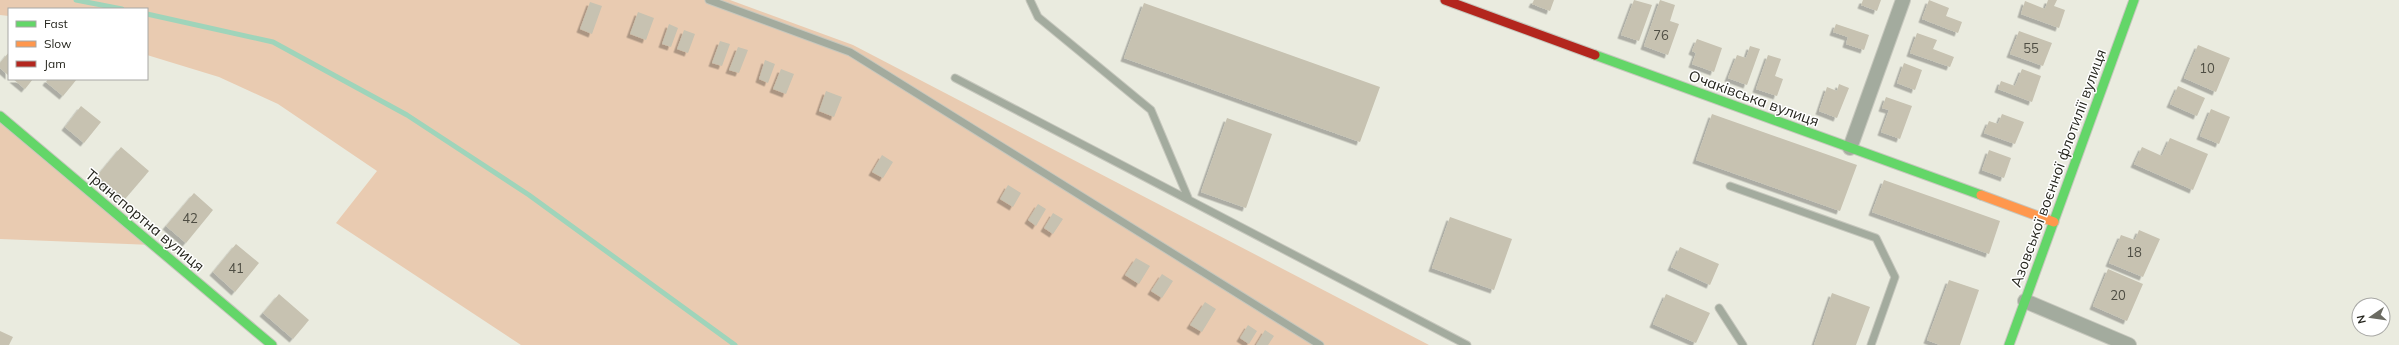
<svg xmlns="http://www.w3.org/2000/svg" width="2399" height="345" viewBox="0 0 2399 345" font-family="Mulish,sans-serif">
<defs>
<filter id="shadow"><feDropShadow dx="-3.5" dy="3.5" stdDeviation="0" flood-color="#0004"/></filter>
</defs>
<rect width="100%" height="100%" fill="#eaebdf"/>
<path fill="#e9cbb1" d="M0,0h730l123,45 576,300h-908l-185,-122 41,-52 -99,-67 -59,-27 -72,-22v-46h-138v7l-9,-1z
M0,116l153,129 -153,-6z"/>
<g fill="none" stroke-linecap="round" stroke-linejoin="round">
<path stroke="#9fd4ba" stroke-width="5" d="M76,0l46,9
M147,14l126,28 134,73 122,80 206,150"/>
</g>
<path fill="#c7c2b1" filter="url(#shadow)" d="M1534,0h20l-4,11 -18,-7z
M1634,0l18,5 -13,36 -18,-6z
M1660,0l15,5 -5,16 9,3 -11,31 -24,-9z
M1863,0h18l-4,11 -16,-6z
M1929,0l20,8 -3,8 16,6 -4,11 -36,-14z
M2048,0h9l-3,6 11,4 -6,18 -38,-14 4,-13 20,8z
M590,2l12,4 -10,28 -12,-5z
M1144,3l236,84 -20,55 -236,-84z
M638,12l16,6 -8,22 -16,-6z
M669,24l9,4 -7,19 -9,-3z
M1836,24l33,11 -5,15 -18,-6 2,-7 -15,-5z
M684,30l11,4 -7,19 -11,-4z
M2019,31l33,12 -9,23 -33,-12z
M1917,33l20,7 -4,9 21,8 -4,10 -40,-14z
M1697,39l25,9 -8,24 -22,-8 4,-11 -4,-2z
M720,41l10,3 -8,22 -10,-3z
M2198,45l32,13 -14,34 -32,-14z
M1750,46l10,3 -13,36 -19,-7 9,-23 9,3z
M738,47l10,3 -9,23 -10,-3z
M9,52v24l-9,-8v-5z
M1768,55l13,4 -6,17 8,3 -6,17 -21,-7z
M765,60l10,4 -7,19 -9,-4z
M1904,63l18,7 -7,20 -18,-7z
M781,69l13,5 -8,20 -13,-5z
M2022,69l19,7 -9,26 -34,-13 3,-8 14,5z
M13,79h20l-8,10z
M48,79h29l-14,17 -17,-14z
M1839,84l10,4 -12,30 -18,-7 8,-24 10,4z
M2178,86l27,12 -8,18 -27,-12z
M826,91l16,6 -8,20 -15,-6z
M1886,97l26,9 -12,33 -19,-7 8,-22 -7,-2z
M81,106l20,16 -17,21 -19,-16z
M2211,109l19,8 -11,27 -19,-8z
M1712,114l145,51 -17,46 -144,-51z
M2002,114l22,8 -9,22 -31,-11 5,-12 9,3z
M1227,118l45,16 -26,74 -45,-16z
M2170,138l38,16 -15,36 -59,-26 8,-17 20,9z
M121,147l28,24 -24,28 -28,-23z
M1989,150l22,8 -7,20 -22,-8z
M882,155l11,7 -10,16 -11,-6z
M1884,180l116,41 -11,33 -117,-42z
M1008,185l13,8 -8,14 -13,-8z
M194,193l19,17 -27,33 -20,-17z
M1038,204l8,5 -10,17 -8,-6z
M1053,213l10,6 -10,15 -9,-6z
M1450,217l62,22 -18,51 -62,-22z
M2139,230l21,9 -17,38 -34,-14 12,-28 14,5z
M236,244l23,19 -24,29 -22,-20z
M1680,247l39,17 -9,21 -39,-18z
M1136,258l14,8 -11,18 -14,-9z
M2108,269l35,15 -16,37 -34,-15z
M1162,274l11,7 -11,17 -11,-7z
M1949,280l30,10 -19,55h-20l-13,-5z
M1832,293l38,14 -14,38h-42z
M279,294l30,26 -16,19 -30,-26z
M1666,294l44,19 -14,30 -43,-19z
M1205,302l11,7 -14,23 -12,-7z
M1248,325l9,6 -8,13 -9,-6z
M1265,330l9,6 -6,9h-12z
M0,331l13,6 -4,8h-9z"/>
<g fill="none" stroke-linecap="round" stroke-linejoin="round">
<defs>
<path id="lane" d="M709,0l141,52 470,293
M1030,0l8,17 113,93 38,90
M955,78l512,267
M1730,186l146,52 19,39 -24,68
M1719,308l24,37"/>
<path id="street" d="M1850,148l53,-148
M2025,301l104,44"/>
<path id="fast" d="M1595,55l386,140
M0,116l272,229
M2009,345l125,-345"/>
<path id="slow" d="M1981,195l73,27"/>
<path id="jam" d="M1445,0l150,55"/>
</defs>
<use href="#lane" stroke="#c6c7bd" stroke-width="9"/>
<use href="#street" stroke="#c6c7bd" stroke-width="16"/>
<use href="#fast" stroke="#c6c7bd" stroke-width="11"/>
<use href="#slow" stroke="#c6c7bd" stroke-width="11"/>
<use href="#jam" stroke="#c6c7bd" stroke-width="11"/>
<use href="#lane" stroke="#a3ab9e" stroke-width="7"/>
<use href="#street" stroke="#a3ab9e" stroke-width="14"/>
<use href="#fast" stroke="#63d668" stroke-width="9"/>
<use href="#slow" stroke="#ff974d" stroke-width="9"/>
<use href="#jam" stroke="#b3261e" stroke-width="9"/>
</g>
<g text-anchor="middle" dominant-baseline="central" stroke-width="3" stroke-linejoin="round" paint-order="stroke">
<g font-size="13" fill="#4e4d43">
<text x="1661" y="35">76</text>
<text x="2031" y="48">55</text>
<text x="2207" y="68">10</text>
<text x="190" y="218">42</text>
<text x="2134" y="252">18</text>
<text x="236" y="268">41</text>
<text x="2118" y="295">20</text>
</g>
<g font-size="15" fill="#26261e" stroke="#fff">
<text transform="translate(1754 98) rotate(20)">Очаківська вулиця</text>
<text transform="translate(2058 168) rotate(-70)">Азовської воєнної флотилії вулиця</text>
<text transform="translate(145 220) rotate(40)">Транспортна вулиця</text>
</g>
</g>
<rect x="8" y="8" width="140" height="72" fill="#ffffff" stroke="#a8a8a5"/>
<rect x="16" y="21" width="20" height="6" fill="#63d668" stroke="#a8a8a5"/>
<text x="44" y="28" font-size="12" fill="#26261e">Fast</text>
<rect x="16" y="41" width="20" height="6" fill="#ff974d" stroke="#a8a8a5"/>
<text x="44" y="48" font-size="12" fill="#26261e">Slow</text>
<rect x="16" y="61" width="20" height="6" fill="#b3261e" stroke="#a8a8a5"/>
<text x="44" y="68" font-size="12" fill="#26261e">Jam</text>
<g transform="translate(2371 317) rotate(257)"><circle r="19" fill="#ffffff" stroke="#a8a8a5"/>
<path d="M0-3L7 15L0 10L-7 15Z" fill="#6b6b62"/>
<text y="-6" font-size="11" font-weight="bold" text-anchor="middle" fill="#26261e">N</text>
</g>
</svg>
